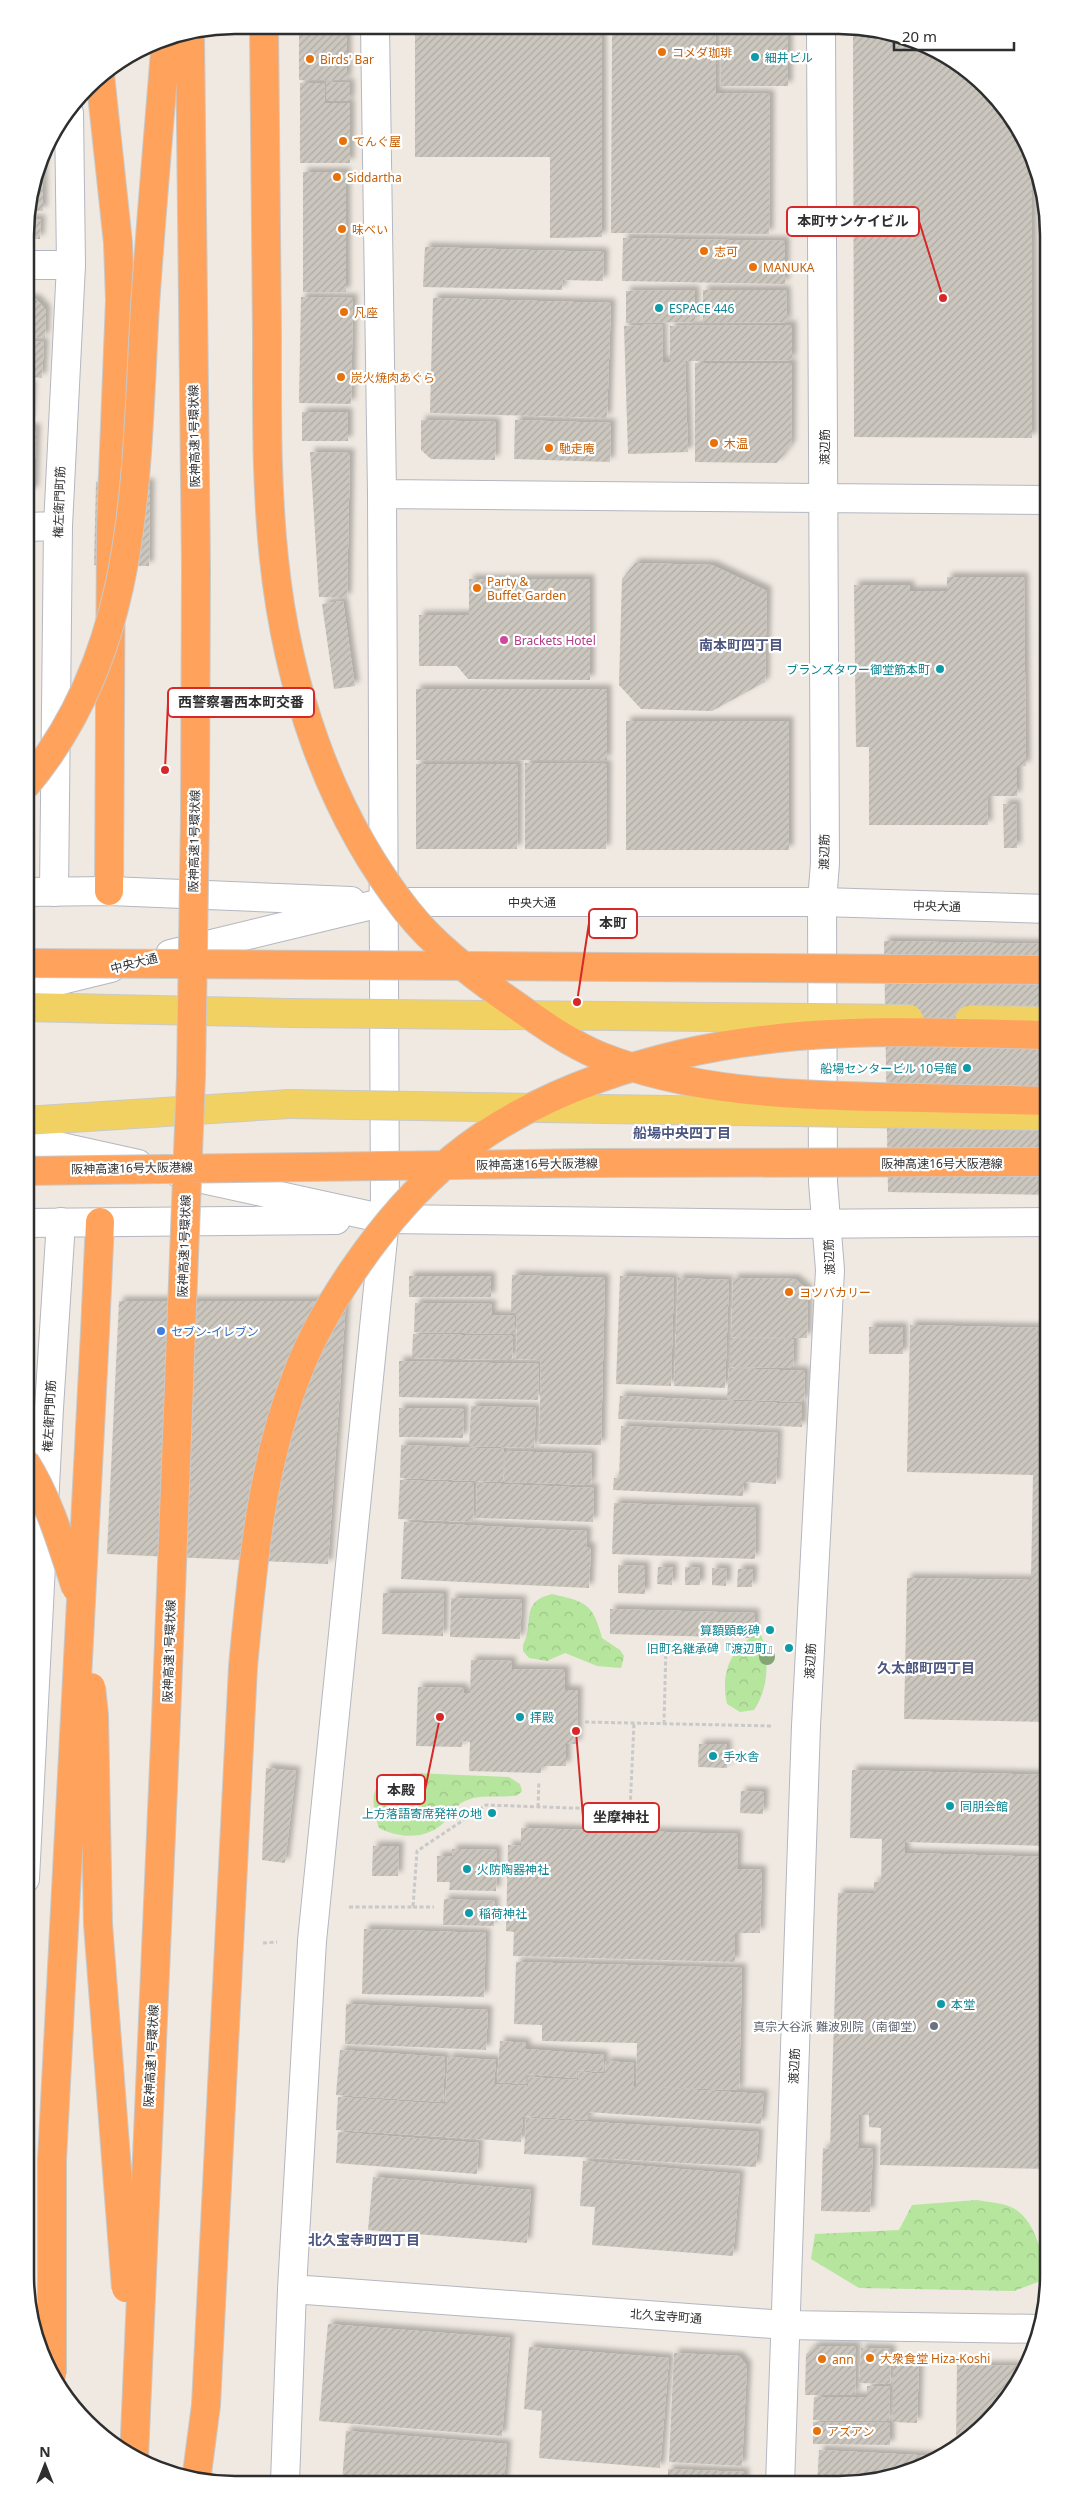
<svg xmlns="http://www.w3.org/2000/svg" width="1074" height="2510" viewBox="0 0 1074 2510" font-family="'Noto Sans','Noto Sans JP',sans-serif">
<defs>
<pattern id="forest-crowns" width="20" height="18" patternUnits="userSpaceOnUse" patternTransform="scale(1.25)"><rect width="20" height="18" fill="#b6e59e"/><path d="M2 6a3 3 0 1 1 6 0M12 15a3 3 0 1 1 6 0" fill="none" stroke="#9dc588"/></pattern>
<pattern id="building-hatch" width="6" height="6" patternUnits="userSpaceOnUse" patternTransform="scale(1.25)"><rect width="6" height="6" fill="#cbc7bf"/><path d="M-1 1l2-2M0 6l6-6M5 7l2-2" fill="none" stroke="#afaba4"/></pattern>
<filter id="shadow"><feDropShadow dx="4.5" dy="-4.5" stdDeviation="2.5" flood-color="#0004"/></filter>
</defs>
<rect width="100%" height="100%" fill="#efe9e1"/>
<path fill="url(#forest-crowns)" d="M552,1594c34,8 41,9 50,44l18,12 4,6 -3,12 -24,-2 -32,-13 -18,8 -18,-3 -6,-7v-6c12,-23 -4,-43 29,-51z
M760,1632c10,24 9,56 -6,78l-14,2 -13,-8c-7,-32 4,-57 33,-72z
M413,1773l96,4 11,7 2,7 -4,4c-18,4 -35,-2 -53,6 -10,4 -12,12 -19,19 -17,20 -46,19 -67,8 -12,-37 -6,-52 34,-55z
M977,2200c11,2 28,3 38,9 21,13 28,47 31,70l-32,12 -155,-3 -48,-29 4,-25 84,-4 13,-25z"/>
<path fill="url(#building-hatch)" filter="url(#shadow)" d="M299,25l48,1v54h-48z
M415,26l187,1v210l-52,1v-81h-135z
M612,27l104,1v65l54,1 -1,140 -158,-1z
M721,28h67v58h-67z
M853,32h37l42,15 46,30 36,42 18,39v280l-178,-1z
M326,82l24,1v18h-24z
M300,83h24l1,20h25v60h-50z
M43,155v56h-15z
M303,172h43v120h-43z
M26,219h15l-1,20h-15z
M623,238l162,3v43l-163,-3z
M425,247l179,5 -1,29 -40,-1 -1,10 -139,-3z
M695,290v32l-69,1v-32z
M703,290h83l1,32 -84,1z
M301,297l52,1 -2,106 -52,-1z
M25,298l11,1 10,11 -1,28 -20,-1z
M433,298l178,5 -4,115 -177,-5z
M662,324l1,38h7v-36l122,-1v35l-107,1 3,91 -60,2 -4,-128z
M25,341l19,1 -2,36 -17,-1z
M695,363h97l-1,82 -14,18 -82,-1z
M25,385h7l-2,37 -5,-1z
M302,412h46v29h-46z
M421,420l75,2 -1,38 -64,-1 -10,-9z
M515,420l96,3 -1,39 -96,-3z
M25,427l11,1 -2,62 -9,5z
M310,452l40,1 -3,145 -28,-1z
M96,482l54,1 -1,83 -55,-1z
M635,563l77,2 55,26 -2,91 -53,29 -71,-2 -22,-24 3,-106z
M947,577h77l2,189h-9v30h-30l1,29h-119v-78h-13l-2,-162h56v6h37z
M469,579h121v101l-122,-1 -11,-13h-38v-51h50z
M343,601l12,85 -21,3 -12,-85z
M416,689h191v71h-191z
M626,721h163v129h-163z
M525,763l82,1 -1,85h-81z
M416,764h102l-1,85h-101z
M1003,804h13l1,44h-13z
M884,941l165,3v251l-161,-3z
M512,1275l93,3 -4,167 -62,-1 2,-84 -25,-1 1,-46h-6z
M409,1276h82v21h-82z
M620,1276l54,2 -3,108 -55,-2z
M678,1278l51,2 -4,108 -51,-2z
M733,1278l62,1 13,11 -1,48 -76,-1z
M119,1301h227l-18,263 -221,-10z
M415,1303l77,1 -1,11 24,1v18l-101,-2z
M910,1325l139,3v394l-145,-3 3,-141 124,2 2,-105 -126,-3z
M869,1327h34v27h-34z
M413,1334l100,2 -1,24 -100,-2z
M730,1338l64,1 -1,29 -63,-1z
M399,1361l140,3 -1,36 -139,-3z
M729,1368l76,3 -1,31 -77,-3z
M620,1396l182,8v23l-184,-8z
M471,1406l65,2 -2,40 -65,-2z
M399,1408l65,1 -1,29 -64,-1z
M621,1426l157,7 -2,51 -32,-2 -1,14 -130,-6 1,-12h5z
M401,1445l103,4 -1,33 -103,-4z
M505,1451l87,3 -1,31 -87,-3z
M400,1480l74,3 -1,39 -75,-3z
M477,1483l117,5 -1,34 -117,-4z
M614,1503l142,5 -1,51 -143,-5z
M404,1522l183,9 -1,16h5l-2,41 -188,-9z
M618,1565l27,1v28l-27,-1z
M658,1567h15l-1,18 -15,-1z
M685,1567l15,1v17h-15z
M712,1568l15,1 -1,17 -14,-1z
M738,1569h15l-1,18h-15z
M383,1593l61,1 -1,42 -61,-2z
M451,1598l71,2 -2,39 -70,-2z
M610,1609l145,4 -1,25 -144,-4z
M471,1660l41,1 -1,8 54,1v20h13l-1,54h-11v22h-25v7l-72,-2 1,-29 -8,-1v6l-46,-1 2,-59 46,1 -1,5h7z
M699,1744h28v24l-29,-1z
M266,1768l30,3 -11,92 -23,-3z
M852,1770l197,5v71l-144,-4v11l144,4v312l-169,-4 1,-37 -12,-1v-12h-10l-1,33 15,1 -3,63 -49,-1 2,-63 7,1 8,-256 36,1v-12h7l1,-43 -32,-1z
M741,1791l23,1 -1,22 -23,-1z
M521,1828l217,6 -1,35 25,1 -2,63h-25v29l-222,-6 1,-24 -8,-1 2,-86 13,1z
M373,1846h26l-1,30h-26z
M452,1849l45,1 -1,41 -47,-1 1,-8h-13v-26h15z
M444,1899l51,2 -1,25 -51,-1z
M364,1929l122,4 -2,64 -122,-3z
M516,1962l226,6 -3,122 -89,-3 114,7 -3,30 -173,-12v8l-65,-4 -2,26 -185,-12 2,-33 107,7 3,-47 48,3 -2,24 34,2v-9l50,3 1,-8 26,2 1,-13 28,2 -1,23h3l1,-43 -95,-2v-16l-28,-1z
M346,2004l142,6 -2,40 -141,-6z
M500,2041l26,2v6l78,6 -1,17 -26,-2 -1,8 -50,-4v10l-29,-2z
M340,2050l105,7 -2,45 -107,-7z
M526,2118l233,14 -3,35 -232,-13z
M338,2132l141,11 -2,31 -141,-11z
M583,2161l157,13 -7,82 -141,-11 3,-38 -15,-1z
M373,2177l158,13 -4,53 -159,-13z
M328,2324l182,14 -8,98 -183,-15z
M815,2346h41l-1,49h-50l1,-41z
M529,2347l140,11 -9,110 -121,-10 3,-47 -18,-2z
M861,2348l30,1 -1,35 -31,-1z
M674,2353l65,3 8,10 -5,100 -73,-4z
M893,2362h26l-2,61 -24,-1z
M957,2365l68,1 -20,37 -49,46z
M867,2386h23l-1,35 -76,-1 1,-23h53z
M813,2422l77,1v22l-77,-1z
M346,2431l161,13 -3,39 -162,-1z
M819,2450l117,6 -1,3 -41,19 -55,7h-22z
M668,2469l77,3 -1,12h-76z"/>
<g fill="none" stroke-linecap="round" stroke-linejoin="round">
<defs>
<path id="minor" d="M25,265h46
M382,494l667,6
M25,527l33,-1
M54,892l4,-366 13,-261 -2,-152
M25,1879l24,-471 12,-186
M292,2289l493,36 256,4
M285,2482l7,-193 20,-348 73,-722 -3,-725 -7,-468
M780,2485l26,-759 24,-456 -7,-88 -1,-280 3,-39 -4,-834"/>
<path id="tertiary" d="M25,892l84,-1 242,10
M170,954l215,-52h437l227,7
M25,989l86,-21
M25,1139l113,25
M180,1174l205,45 403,5 261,-2
M25,1223l311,-3"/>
<path id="primary" d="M25,1007l265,6
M25,1121l264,-17"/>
<path id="motorway" d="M100,75l18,168 2,57 -9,226 -2,365
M95,1332l5,-110
M196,2481l10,-76"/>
</defs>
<use href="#minor" stroke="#b4b7c1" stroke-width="30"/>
<use href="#tertiary" stroke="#b4b7c1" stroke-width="30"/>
<use href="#primary" stroke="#c9c9c9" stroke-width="30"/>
<use href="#motorway" stroke="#c9c9c9" stroke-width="30"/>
<path stroke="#c9c9c9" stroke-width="3" stroke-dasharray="4 2.5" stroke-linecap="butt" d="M585,1722l187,4
M664,1724l2,-78
M538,1807l1,-26
M349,1907h64l4,-56 69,-46 144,5 4,-87
M413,1907h21
M263,1943l14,-1"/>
<use href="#minor" stroke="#fff" stroke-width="28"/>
<use href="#tertiary" stroke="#fff" stroke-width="28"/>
<use href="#primary" stroke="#f2d163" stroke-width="28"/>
<use href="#motorway" stroke="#ffa35c" stroke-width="28"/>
<defs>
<path id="primary-bridge" d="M290,1013l619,6
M969,1020l80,1
M289,1104l760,12"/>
<path id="motorway-bridge" d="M264,25c1,103 2,205 3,308 0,75 -1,151 7,226 13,125 54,252 133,352 26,33 62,61 97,86 30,21 62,45 96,59 88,35 186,39 279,41 56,1 113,3 170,4
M25,786c116,-137 110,-311 120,-480 6,-89 14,-178 21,-267
M25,963l1024,7
M25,1171l568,-8 456,-1
M25,1462c24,38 37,83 51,126
M91,1687l3,28 4,209 28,364
M52,2374v-214l43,-828
M206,2405l37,-738c9,-96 17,-195 52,-287 14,-39 35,-76 59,-111 28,-41 60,-79 99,-111 83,-68 203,-105 309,-118 95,-12 192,-7 287,-5
M134,2458l32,-739 25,-643 4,-261 1,-247 -6,-534"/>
</defs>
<use href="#primary-bridge" stroke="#c9c9c9" stroke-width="30" stroke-linecap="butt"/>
<use href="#motorway-bridge" stroke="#c9c9c9" stroke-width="30" stroke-linecap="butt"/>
<use href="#primary-bridge" stroke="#f2d163" stroke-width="28"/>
<use href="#motorway-bridge" stroke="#ffa35c" stroke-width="28"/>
</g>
<circle fill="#84a574" cx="767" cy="1657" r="8"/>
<g fill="#e8710a" stroke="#fff" stroke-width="2">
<circle cx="662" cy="52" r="5"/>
<circle cx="310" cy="59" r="5"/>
<circle cx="343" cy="141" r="5"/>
<circle cx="337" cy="177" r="5"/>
<circle cx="342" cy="229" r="5"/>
<circle cx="704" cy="251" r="5"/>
<circle cx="753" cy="267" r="5"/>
<circle cx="344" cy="312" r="5"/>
<circle cx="341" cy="377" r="5"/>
<circle cx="714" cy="443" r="5"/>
<circle cx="549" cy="448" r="5"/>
<circle cx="477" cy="588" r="5"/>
<circle cx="789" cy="1292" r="5"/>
<circle cx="870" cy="2358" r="5"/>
<circle cx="822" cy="2359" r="5"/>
<circle cx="817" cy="2431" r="5"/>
</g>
<g fill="#0f9aa8" stroke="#fff" stroke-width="2">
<circle cx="755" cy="57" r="5"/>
<circle cx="659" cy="308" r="5"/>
<circle cx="940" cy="669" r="5"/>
<circle cx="967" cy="1068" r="5"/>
<circle cx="770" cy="1630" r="5"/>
<circle cx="789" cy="1648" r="5"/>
<circle cx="520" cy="1717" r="5"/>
<circle cx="713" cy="1756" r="5"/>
<circle cx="950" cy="1806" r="5"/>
<circle cx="492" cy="1813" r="5"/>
<circle cx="467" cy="1869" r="5"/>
<circle cx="469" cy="1913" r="5"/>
<circle cx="941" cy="2004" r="5"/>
</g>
<circle fill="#d1479c" stroke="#fff" stroke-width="2" cx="504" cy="640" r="5"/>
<circle fill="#3f7fe0" stroke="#fff" stroke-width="2" cx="161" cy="1331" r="5"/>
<circle fill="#6b7280" stroke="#fff" stroke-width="2" cx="934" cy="2026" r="5"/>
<g text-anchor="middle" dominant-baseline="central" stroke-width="4.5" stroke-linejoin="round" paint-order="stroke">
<g font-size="12" fill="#c56008" stroke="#fff" text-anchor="start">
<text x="672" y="52">コメダ珈琲</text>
<text x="320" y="59">Birds' Bar</text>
<text x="353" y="141">てんぐ屋</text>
<text x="347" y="177">Siddartha</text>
<text x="352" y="229">味べい</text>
<text x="714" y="251">志可</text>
<text x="763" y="267">MANUKA</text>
<text x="354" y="312">凡座</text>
<text x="351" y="377">炭火焼肉あぐら</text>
<text x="724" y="443">木温</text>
<text x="559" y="448">馳走庵</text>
<text x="487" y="581">Party &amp;<tspan x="487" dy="14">Buffet Garden</tspan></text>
<text x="799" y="1292">ヨツバカリー</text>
<text x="880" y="2358">大衆食堂 Hiza-Koshi</text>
<text x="832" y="2359">ann</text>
<text x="827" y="2431">アズアン</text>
</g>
<g font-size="12" fill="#0d838f" stroke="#fff" text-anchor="start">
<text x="765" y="57">細井ビル</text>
<text x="669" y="308">ESPACE 446</text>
<text x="930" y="669" text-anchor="end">ブランズタワー御堂筋本町</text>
<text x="957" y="1068" text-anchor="end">船場センタービル 10号館</text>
<text x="760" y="1630" text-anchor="end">算額顕彰碑</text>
<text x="779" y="1648" text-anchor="end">旧町名継承碑『渡辺町』</text>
<text x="530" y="1717">拝殿</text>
<text x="723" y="1756">手水舎</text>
<text x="960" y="1806">同朋会館</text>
<text x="482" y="1813" text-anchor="end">上方落語寄席発祥の地</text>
<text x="477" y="1869">火防陶器神社</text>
<text x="479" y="1913">稲荷神社</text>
<text x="951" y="2004">本堂</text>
</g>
<g font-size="12" fill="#2e2e2e" stroke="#fff">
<text transform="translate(194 436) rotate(-91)">阪神高速1号環状線</text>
<text transform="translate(824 447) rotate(-90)">渡辺筋</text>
<text transform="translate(59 502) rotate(-88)">権左衛門町筋</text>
<text transform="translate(194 841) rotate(-89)">阪神高速1号環状線</text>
<text transform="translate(824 852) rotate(-89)">渡辺筋</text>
<text x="532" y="902">中央大通</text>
<text transform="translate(937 906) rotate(2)">中央大通</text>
<text transform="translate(134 963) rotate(-14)">中央大通</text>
<text x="942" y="1163">阪神高速16号大阪港線</text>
<text transform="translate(537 1164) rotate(-1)">阪神高速16号大阪港線</text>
<text transform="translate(132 1168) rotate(-1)">阪神高速16号大阪港線</text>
<text transform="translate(184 1246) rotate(-88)">阪神高速1号環状線</text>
<text transform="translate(829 1257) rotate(-93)">渡辺筋</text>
<text transform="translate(49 1416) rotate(-87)">権左衛門町筋</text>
<text transform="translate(169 1651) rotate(-88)">阪神高速1号環状線</text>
<text transform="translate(810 1661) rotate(-87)">渡辺筋</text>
<text transform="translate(151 2056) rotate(-87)">阪神高速1号環状線</text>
<text transform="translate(794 2066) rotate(-88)">渡辺筋</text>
<text transform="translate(666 2316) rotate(4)">北久宝寺町通</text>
</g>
<g font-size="12" fill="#b23c85" stroke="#fff" text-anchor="start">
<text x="514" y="640">Brackets Hotel</text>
</g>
<g font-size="12" fill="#366cbe" stroke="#fff" text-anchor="start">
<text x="171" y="1331">セブン-イレブン</text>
</g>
<g font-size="12" fill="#5b616d" stroke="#fff" text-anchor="end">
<text x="924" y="2026">真宗大谷派 難波別院（南御堂）</text>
</g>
<g font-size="14" font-weight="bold" fill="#4d5680" stroke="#fff">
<text x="741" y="644">南本町四丁目</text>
<text x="682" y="1132">船場中央四丁目</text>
<text x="926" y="1667">久太郎町四丁目</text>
<text x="364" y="2239">北久宝寺町四丁目</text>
</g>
</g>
<path d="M0 0H1074V2510H0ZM235 34H839A201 201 0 0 1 1040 235V2275A201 201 0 0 1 839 2476H235A201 201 0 0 1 34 2275V235A201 201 0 0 1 235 34Z" fill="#fff" fill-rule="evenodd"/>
<path fill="none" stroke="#2e2e2e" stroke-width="2.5" d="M235 34H839A201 201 0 0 1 1040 235V2275A201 201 0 0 1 839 2476H235A201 201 0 0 1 34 2275V235A201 201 0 0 1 235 34Z"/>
<path fill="none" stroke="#d62828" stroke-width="2" d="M943 298L919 221M165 770L168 702M577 1002L589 923M440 1717L425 1790M576 1731L583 1817"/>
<g fill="#d62828" stroke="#fff" stroke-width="2">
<circle cx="943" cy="298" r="5"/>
<circle cx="165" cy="770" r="5"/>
<circle cx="577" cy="1002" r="5"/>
<circle cx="440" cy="1717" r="5"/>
<circle cx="576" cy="1731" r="5"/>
</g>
<g fill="#fff" stroke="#d62828" stroke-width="2">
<rect x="787" y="207" width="132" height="29" rx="5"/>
<rect x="168" y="688" width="146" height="29" rx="5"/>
<rect x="589" y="909" width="48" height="29" rx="5"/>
<rect x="377" y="1775" width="48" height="29" rx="5"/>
<rect x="583" y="1803" width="76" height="29" rx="5"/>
</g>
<g font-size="14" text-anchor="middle" font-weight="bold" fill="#2e2e2e">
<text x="853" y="226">本町サンケイビル</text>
<text x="241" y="707">西警察署西本町交番</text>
<text x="613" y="928">本町</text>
<text x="401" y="1795">本殿</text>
<text x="621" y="1822">坐摩神社</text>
</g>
<g transform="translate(45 2465)" stroke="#ffffff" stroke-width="4" paint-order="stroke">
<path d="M0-4L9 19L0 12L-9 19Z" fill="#2e2e2e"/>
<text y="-8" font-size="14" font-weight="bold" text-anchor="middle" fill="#2e2e2e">N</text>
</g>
<path d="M894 42v8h120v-8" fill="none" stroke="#2e2e2e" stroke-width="2.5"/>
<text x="902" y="42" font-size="15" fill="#2e2e2e" stroke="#ffffff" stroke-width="4" paint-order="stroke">20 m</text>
</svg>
